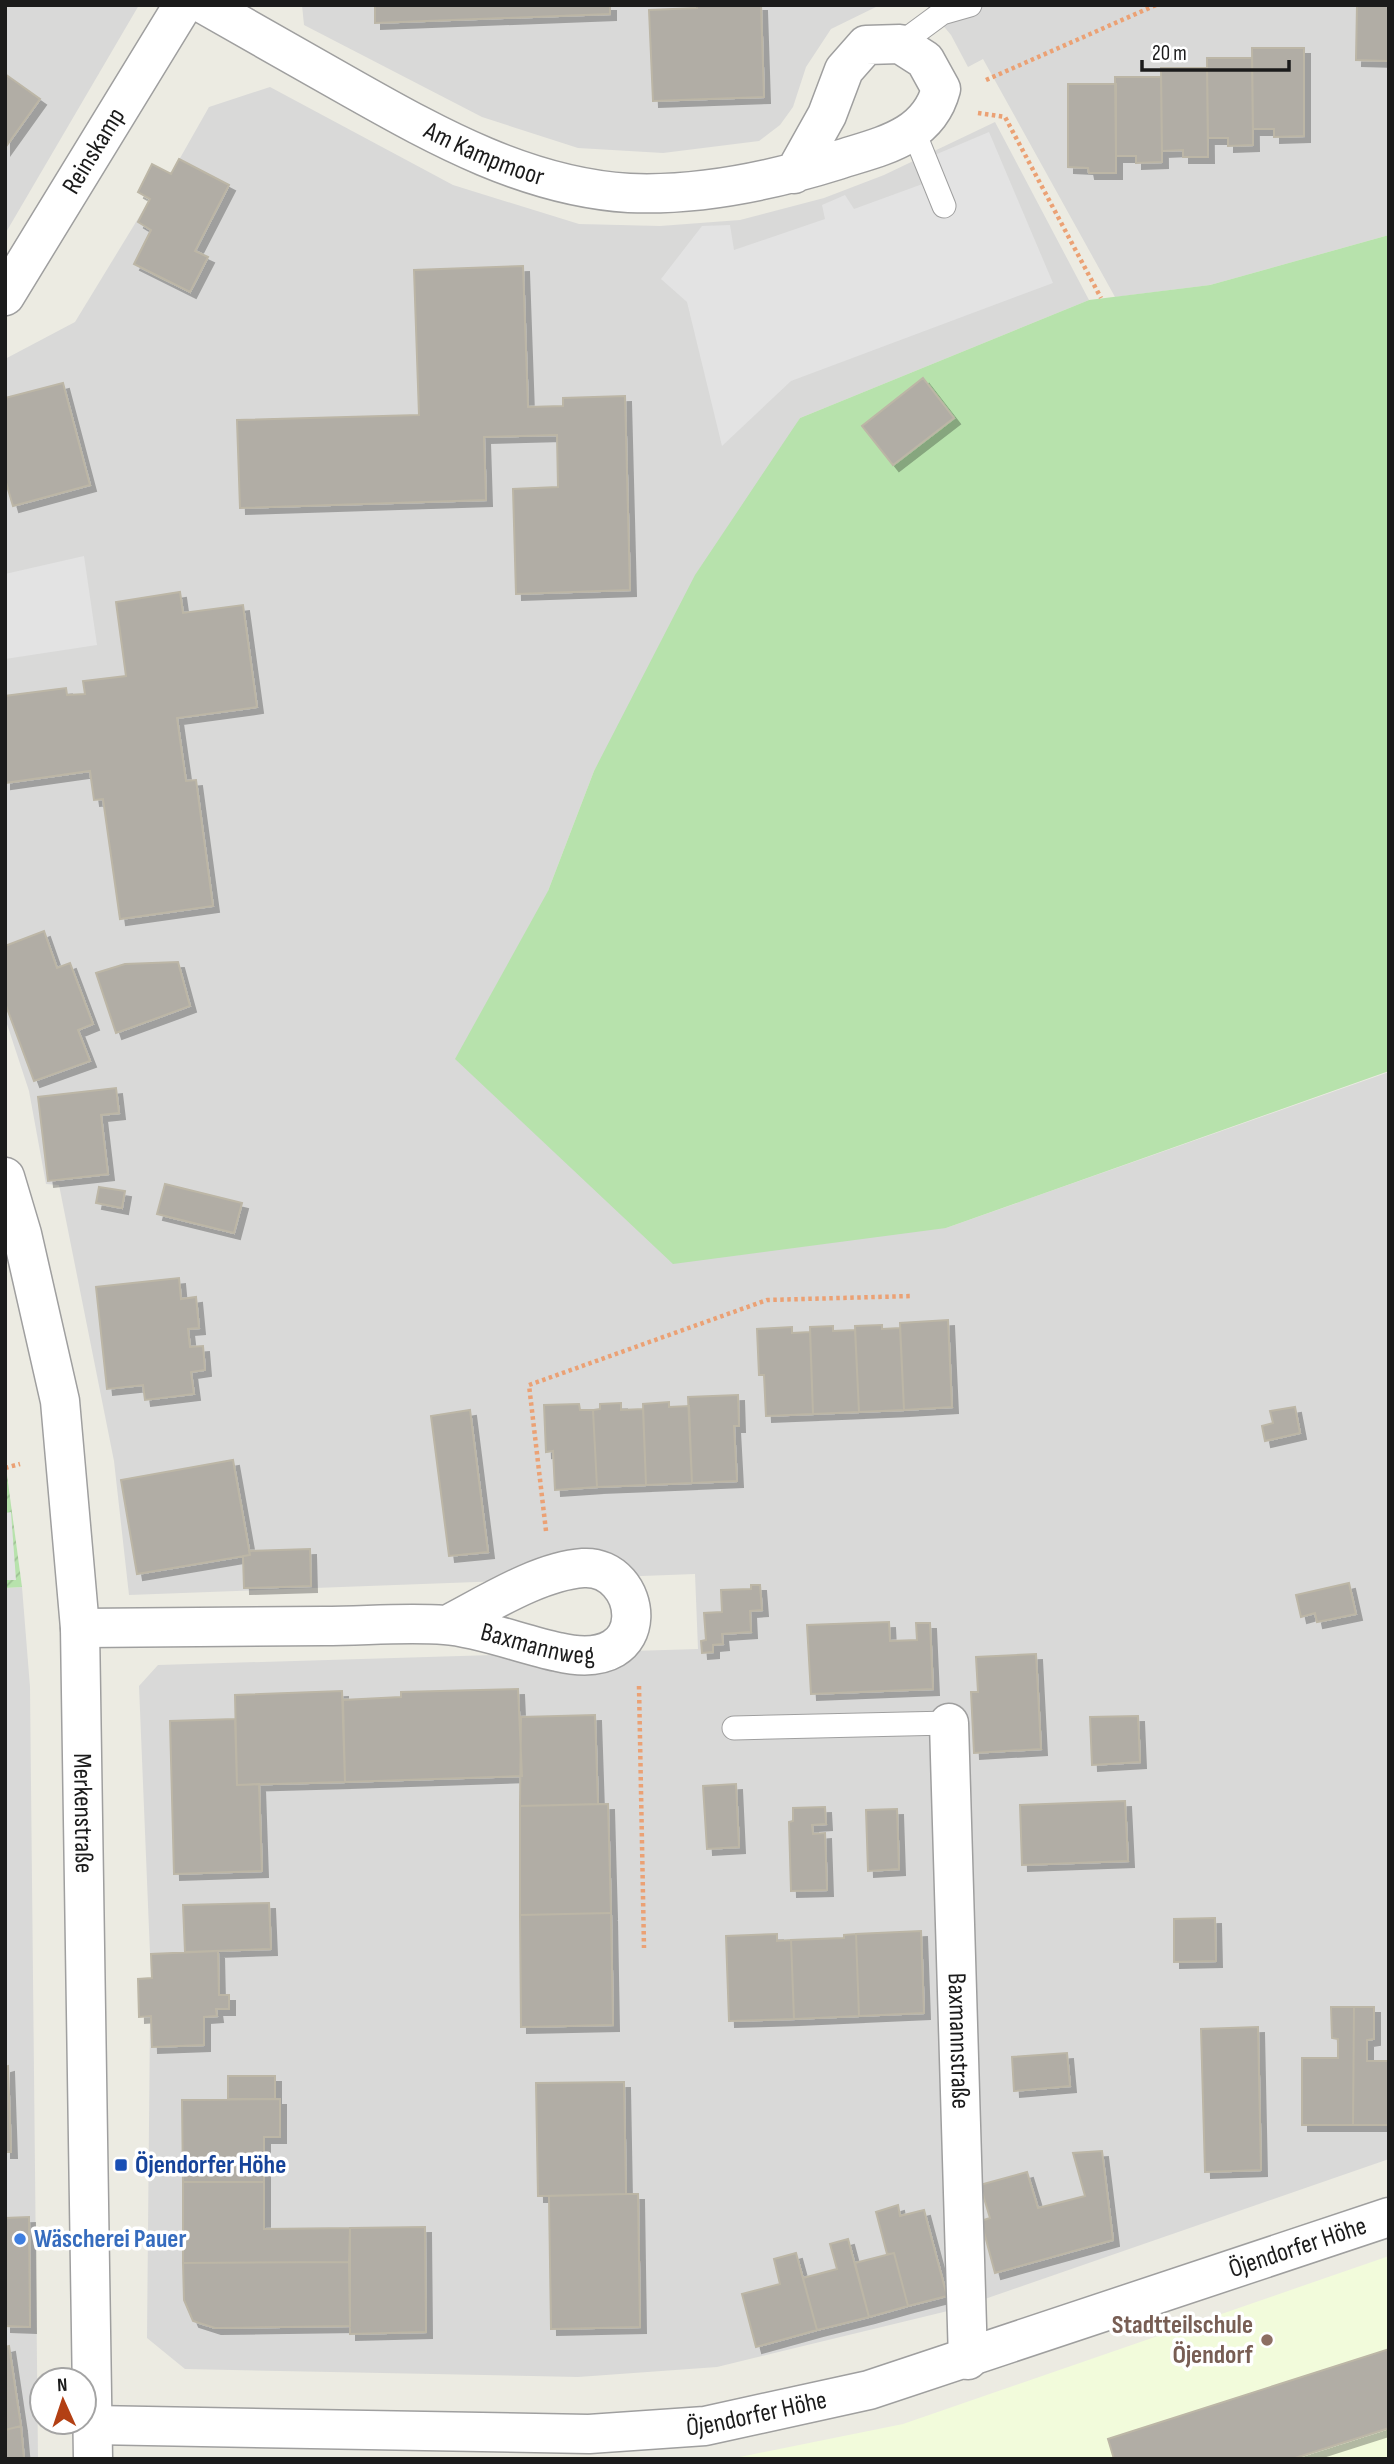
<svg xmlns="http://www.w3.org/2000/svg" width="1394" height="2464" viewBox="0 0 1394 2464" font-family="'Sofia Sans Condensed',sans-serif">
<defs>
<pattern id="garden-furrows" width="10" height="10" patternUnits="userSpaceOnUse" patternTransform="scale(1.75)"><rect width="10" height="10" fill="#b7e2ac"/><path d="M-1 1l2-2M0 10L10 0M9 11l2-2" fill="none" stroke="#9dc193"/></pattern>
<filter id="shadow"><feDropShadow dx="6" dy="6" stdDeviation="0" flood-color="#0004"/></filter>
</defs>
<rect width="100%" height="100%" fill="#ecebe2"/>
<path fill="#d9d9d8" d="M5,5h134l-134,229z
M302,5h578l-49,24 -25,38 -13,40 -13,18 -21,16 -96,12 -85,-5 -96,-31 -178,-92z
M926,5h463v230l-179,50 -95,12 -132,-238 -15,8 -17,-32z
M270,87l183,98 126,39 81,2 80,-6 84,-22 60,-23 111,-53 94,178 -289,118 -206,353 -46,120 398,337 443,-156v1087l-433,150 -239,58 -139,10 -393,-8 -38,-31 3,-320 -11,-1 -1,-38 13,-1 -12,-292 19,-21 540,-16 -3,-75 -566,21 -15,-134 -55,-276 -13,-1 -17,-93 -24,-73v-659l70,-37 75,-123 -12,-7 14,-28 19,10 38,-67z
M22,1587l8,100 8,772h-33v-871z"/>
<path fill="#f2fbdb" d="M1389,2256v203h-659l173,-35z"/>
<path fill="#b7e2ac" d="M1389,235v836l-443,157 -273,36 -218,-205 93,-168 46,-120 101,-196 105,-157 289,-118 121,-15z"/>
<path fill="url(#garden-furrows)" d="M5,1460l17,127 -17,1z"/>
<path fill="#e3e3e3" d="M989,132l64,151 -262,98 -69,65 -35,-144 -26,-23 41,-53 28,-1 4,25 91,-31 -3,-14 23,-10 9,14 74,-27 -10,-20z
M84,556l13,89 -92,14v-85z
M11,1512l5,68h-11v-67z"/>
<path fill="#b1ada5" stroke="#bcb6a6" stroke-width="2" filter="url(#shadow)" d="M375,5h235v9l-235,9z
M697,5h64l3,92 -111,4 -4,-91 48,-2z
M1357,5h32v56l-33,-1z
M1252,48h52v88l-30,1v-8h-21z
M1207,58h45l1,87 -25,1v-8h-20z
M1161,68h46l1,89h-25v-7l-21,1z
M5,74l35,25 -35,49z
M1115,77h46l1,85 -26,1v-7h-20z
M1068,84h48v89h-27l-1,-5 -20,-1z
M179,159l50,26 -34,66 13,6 -18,35 -56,-28 17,-34 -13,-8 12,-23 -12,-7 14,-28 19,10z
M523,266l5,141 35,-1v-8l62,-2 5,194 -114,4 -3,-105 45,-2 -1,-52 -73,2 2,63 -246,8 -3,-88 182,-5 -5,-145z
M923,378l31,40 -61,47 -31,-39z
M63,383l27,102 -77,21 -8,-27v-81z
M180,592l3,21 60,-8 14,102 -80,11 9,63 10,-1 17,126 -93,13 -17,-120 -9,1 -4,-29 -85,12v-87l61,-8 1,7 18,-1 -2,-13 43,-5 -10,-74z
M44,931l13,37 13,-5 23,61 -15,6 12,31 -56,20 -29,-78v-57z
M178,962l12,44 -74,27 -20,-60 29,-9z
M116,1088l3,25 -18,2 7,59 -60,7 -10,-84z
M165,1184l77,19 -8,30 -77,-19z
M99,1187l26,4 -3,17 -26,-5z
M179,1278l2,21 15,-2 3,31 -11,1 2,18 13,-1 2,24 -14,2 3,22 -49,6 -2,-15 -36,4 -11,-102z
M948,1320l4,87 -48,3 -4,-87z
M882,1325v4l18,-1 4,82 -45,2 -4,-86z
M833,1326v5l22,-1 4,82 -46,2 -3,-87z
M792,1327v6l18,-1 3,82 -47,2 -2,-41h-5l-2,-46z
M738,1395l1,31h-5l3,55 -45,2 -4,-86z
M669,1402v5l20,-1 3,77 -46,2 -3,-81z
M621,1403v7l22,-1 3,76 -49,2 -4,-77 7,-1v-5z
M579,1404l1,6h13l4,77 -42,3 -2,-39 -7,1 -2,-47z
M1295,1407l5,26 -35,8 -3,-15 11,-3 -3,-12z
M470,1410l18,142 -39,4 -18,-140z
M233,1460l17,95 -113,19 -16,-94z
M310,1549l1,37 -67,2 -1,-32 7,-1 -1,-4z
M1349,1583l7,31 -39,8 -2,-9 -14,4 -5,-22z
M751,1585h9l2,25 -12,1 1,21 -29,2 1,10 -10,1v7l-11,1 -1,-12 5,-1 -2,-27 18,-1 -1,-22 30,-1z
M889,1622l1,19 27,-1 -1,-17h14l3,66 -122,5 -4,-69z
M1036,1654l5,95 -67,4 -3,-61h7l-2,-35z
M518,1689l4,87 -177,6 -2,-82 58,-3v-5z
M342,1691l3,91 -108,3 -2,-90z
M595,1715l3,89 -78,2 1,-89z
M1138,1716l2,46 -48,3 -2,-48z
M235,1719l2,66 22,-1 3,87 -88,3 -4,-153z
M736,1784l3,63 -32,2 -4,-63z
M1125,1801l3,60 -106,4 -2,-60z
M608,1804l3,109 -91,2v-109z
M825,1807l1,17 -14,1 1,9 12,-1 2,57 -36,1 -2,-69 4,-1v-13z
M897,1809l2,60 -31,2 -2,-61z
M269,1903l2,46 -86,3 -2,-47z
M611,1913l2,112 -92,2 -1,-112z
M1215,1918l1,43 -42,1v-43z
M921,1931l3,82 -65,3 -3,-82z
M777,1934v7l14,-1 3,79 -65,2 -3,-85z
M856,1934l3,82 -65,3 -3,-79 53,-2v-3z
M218,1951l1,44h10v14h-13l1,7 -13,1v28l-52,2 -1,-31 -12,1 -1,-38 14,-1 -1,-24z
M1331,2007h23l-1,118h-51v-67h36v-19l-6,-1z
M1354,2007h20v32l-7,1v21h22v64h-36z
M1258,2027l3,143 -56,2 -4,-143z
M1067,2053l3,33 -56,5 -2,-34z
M8,2066l3,86h-6v-85z
M228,2076h47v23h-47z
M624,2082l2,112 -88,2 -2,-113z
M280,2099v38h-16v45h-81l-1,-82z
M1102,2151l11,89 -118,33 -14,-52 9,-3 -10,-33 47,-13 11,36 47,-12 -12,-43z
M183,2182h81v47l86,-1 -1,34 -166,1z
M626,2194h12l2,133 -89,2 -2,-133z
M898,2205l2,11 24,-6 23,86 -39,10 -14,-53 -7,1 -11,-42z
M29,2217l1,110 -25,-1v-108z
M425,2227l1,105 -76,2v-106z
M848,2239l21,78 -52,13 -14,-52 34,-9 -7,-25z
M796,2253l21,77 -61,17 -14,-53 38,-10 -6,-25z
M894,2253l14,53 -39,11 -14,-54z
M349,2262l1,64 -135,2 -22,-7 -9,-21 -1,-37z
M9,2346l12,80 -16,4v-83z
M1389,2349v79l-97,31h-178l-6,-20z
M21,2426l3,33h-19v-29z"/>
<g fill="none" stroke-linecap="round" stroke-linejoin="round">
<defs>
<path id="lane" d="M900,44l42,-31 28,-8
M914,132l30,74
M734,1728l215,-5"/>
<g id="street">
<path id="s1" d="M205,5c49,28 98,56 148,84 85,48 175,98 276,104 70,3 142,-12 209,-33 43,-14 90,-22 103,-71l-16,-29 -25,-16 -34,1 -22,25 -17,45 -33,59"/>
<path id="s2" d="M5,296l178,-291"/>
<path id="s3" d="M5,1177l17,57 38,167 20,227 13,831"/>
<path id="s4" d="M80,1628c81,-1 162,-1 244,-2 40,0 81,-4 121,-1 33,2 79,20 113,27 102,24 85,-88 25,-84 -44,3 -97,37 -136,57"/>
<path id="s5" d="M949,1723l19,637"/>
<path id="s6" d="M93,2425l496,9 116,-8 164,-36 520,-173"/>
</g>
</defs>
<use href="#lane" stroke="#9f9f9f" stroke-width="25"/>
<use href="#street" stroke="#9f9f9f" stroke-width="41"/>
<path stroke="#eba174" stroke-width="4.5" stroke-dasharray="3.5 3.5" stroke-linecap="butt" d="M986,80l170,-75
M978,113l27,4 96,181
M5,1468l15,-4
M546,1531l-17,-146 238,-85 145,-4
M639,1686l5,262"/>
<use href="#lane" stroke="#fff" stroke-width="23"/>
<use href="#street" stroke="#fff" stroke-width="38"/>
</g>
<rect fill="#1a4fb4" stroke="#fff" stroke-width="2.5" x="114" y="2158" width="14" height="14" rx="3.5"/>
<circle fill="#3f7fe0" stroke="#fff" stroke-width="2.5" cx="20" cy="2239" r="7"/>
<circle fill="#8d6e63" stroke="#fff" stroke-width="2.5" cx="1267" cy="2340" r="7"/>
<g text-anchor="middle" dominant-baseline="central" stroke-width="7" stroke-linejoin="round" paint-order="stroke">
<g font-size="26" fill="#1b1b1b" stroke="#fff">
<text stroke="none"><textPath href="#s2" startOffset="170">Reinskamp</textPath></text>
<text stroke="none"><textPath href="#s1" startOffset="317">Am Kampmoor</textPath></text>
<text stroke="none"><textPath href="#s4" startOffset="460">Baxmannweg</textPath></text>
<text stroke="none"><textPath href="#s3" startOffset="644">Merkenstraße</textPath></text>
<text stroke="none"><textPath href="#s5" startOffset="318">Baxmannstraße</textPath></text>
<text stroke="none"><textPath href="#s6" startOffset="1232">Öjendorfer Höhe</textPath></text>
<text stroke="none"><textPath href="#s6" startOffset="665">Öjendorfer Höhe</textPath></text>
</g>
<g font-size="26" font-weight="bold" fill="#164399" stroke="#fff" text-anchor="start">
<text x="135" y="2165">Öjendorfer Höhe</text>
</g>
<g font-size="26" font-weight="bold" fill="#366cbe" stroke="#fff" text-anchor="start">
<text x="34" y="2239">Wäscherei Pauer</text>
</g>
<g font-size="26" font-weight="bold" fill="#785e54" stroke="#fff" text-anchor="end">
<text x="1253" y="2325">Stadtteilschule<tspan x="1253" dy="30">Öjendorf</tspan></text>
</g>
</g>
<rect width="1394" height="2464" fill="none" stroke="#1b1b1b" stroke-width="14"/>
<g transform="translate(63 2401) rotate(357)"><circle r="33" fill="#ffffff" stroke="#a4a4a4" stroke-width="2"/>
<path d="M0-5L12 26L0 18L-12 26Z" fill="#b34014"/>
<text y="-10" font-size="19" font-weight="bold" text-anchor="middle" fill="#1b1b1b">N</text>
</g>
<path d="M1142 60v10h147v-10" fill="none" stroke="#1b1b1b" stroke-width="3.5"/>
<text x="1152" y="60" font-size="21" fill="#1b1b1b" stroke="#ffffff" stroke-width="5" paint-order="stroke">20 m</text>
</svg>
